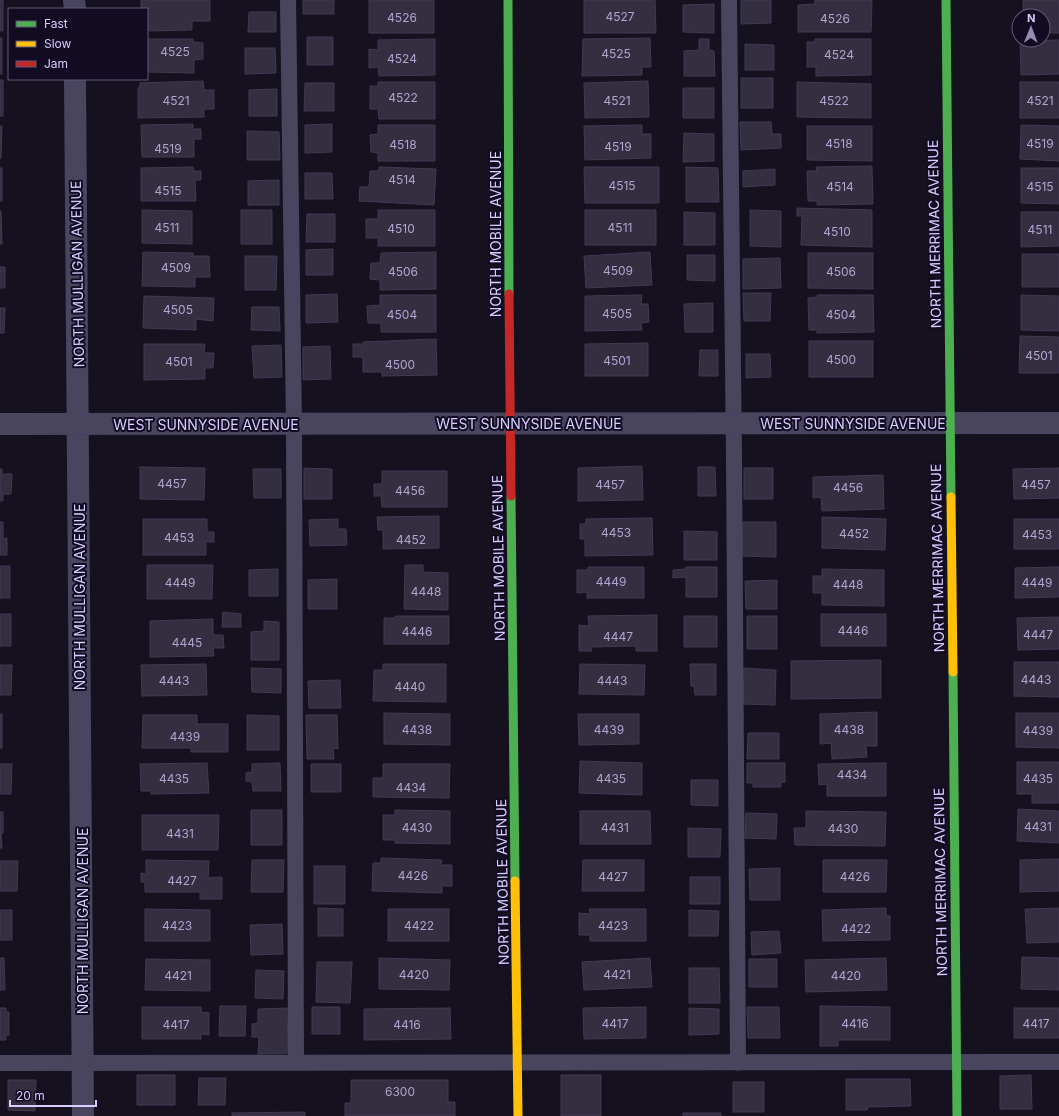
<svg xmlns="http://www.w3.org/2000/svg" width="1059" height="1116" viewBox="0 0 1059 1116" font-family="Inter,sans-serif">
<rect width="100%" height="100%" fill="#15111e"/>
<path fill="#332e40" stroke="#413a52" d="M0,0h3v31h-3z
M141,0h69v21h-18v9l-45,1v-22h-6z
M303,0h31v14h-31z
M369,0h65v33h-65z
M584,0h71l1,33h-72z
M741,0h30v23l-30,1z
M815,0h57l-1,32h-73v-27l17,-1z
M1023,0h36v33h-16v-17h-20z
M714,4v29l-31,-1v-27z
M249,12h27v20h-28z
M307,37h26v28h-26z
M0,38h2v36h-2z
M650,38l1,29h-9v8l-60,1 1,-37z
M147,39h46v3l10,1v16l-9,1v13l-47,-1z
M435,39v36l-56,1 -1,-9 -9,1v-19l9,1v-10z
M699,39h10v11l5,1 1,25h-31v-25l15,-1z
M815,39h56v36l-55,1v-9h-9v-25h8z
M1059,40v34l-38,1 -1,-34z
M745,44l29,1v25h-29z
M245,48h30l1,25 -31,1z
M741,78h32v30h-32z
M0,80h3v36h-3z
M203,81l1,9h10v19h-10v8l-66,1v-30h2v-5z
M648,81l1,36 -64,1 -1,-35z
M378,82h57v37h-56l-1,-10h-8v-23h8z
M797,82l74,2v34l-74,-1z
M1020,82h39v36h-39z
M305,83h29v28h-30z
M683,88h31v30h-31z
M277,89v27h-28v-26z
M740,122h31l1,12h9v14l-40,2z
M193,124v5h8v10h-7v18h-52l-1,-32z
M332,124v28l-27,1v-28z
M378,125h57v36h-57v-8l-7,-1 -1,-17 8,-1z
M642,125v9h9v24l-66,2 -1,-34z
M1021,125l38,1v35l-39,-2z
M0,126h2l-1,32h-1z
M807,126h65v35l-65,-1z
M247,131l32,1 1,28h-33z
M684,133l30,1v27l-31,1z
M872,166l1,38 -56,1v-4h-9l-1,-30h10l-1,-4z
M193,167l1,4h7v9h-6l1,21h-55v-33z
M379,167l57,2 -2,36 -75,-4 1,-14h9l1,-16h9z
M584,167h75v36h-74z
M686,167l32,1 1,34h-33z
M0,168h2v33h-2z
M1021,168h38v36l-38,-1z
M775,169v16l-32,2v-16z
M305,173h27l1,26h-28z
M279,180v25h-31v-24z
M797,208l75,2v37l-71,-2 1,-29h-5z
M142,210l50,1v33l-50,-1z
M241,210h31v34h-31z
M378,210h57v36h-57v-8h-12v-19h12z
M585,210h71v35h-71z
M750,210l31,1v36l-31,-1z
M0,211h1l1,33h-2z
M684,212l31,1v32h-31z
M1021,212h38v34l-38,1z
M307,214h28v28h-29z
M333,249v26h-27v-25z
M143,252l50,1v3h16l1,21h-15v10l-53,-1z
M436,252v37l-56,1v-10l-10,-1 1,-16h9l1,-10z
M650,252l2,33 -66,3 -2,-32z
M808,253h65v36l-65,-1z
M1022,254h37v33h-37z
M687,255h28v26l-28,-1z
M245,256h32l-1,34h-31z
M780,258l1,30 -38,1v-30z
M0,267h5v21h-5z
M743,293h28l-1,28h-26z
M337,294l1,28 -32,1v-28z
M380,295h56v37h-55v-9h-13l-1,-17 13,-1z
M642,295l-1,9h7l1,18 -8,1 1,7 -57,1v-35z
M817,295h56l1,37 -57,1v-3h-8l-1,-32 9,-1z
M1021,295l38,1v35l-38,-1z
M144,296l70,2 -1,23 -17,-2v11l-53,-2z
M713,303v29h-28l-1,-28z
M252,307h27l1,24 -29,-1z
M0,308h5l-1,25h-4z
M1020,336l39,1v36h-40z
M436,339l1,36 -55,1v-4h-19v-15h-10v-13h10v-2z
M809,341h64v36h-64z
M648,343v33h-63v-32z
M144,344h61l-1,9h10l-1,15h-8v11l-61,1z
M281,345l1,32 -28,1 -2,-32z
M330,346l1,33 -28,1v-33z
M700,350h18v26h-19z
M746,354h24l1,23 -25,1z
M642,466l1,34 -65,1v-33z
M140,467l65,1 -1,32 -64,-1z
M698,467h17l1,29h-18z
M304,468l28,1v30h-28z
M744,468h29v31h-29z
M1059,468v30l-45,1 -1,-30z
M0,469h2v5h10l-1,20h-8v7h-3z
M253,469h28v29h-27z
M382,471h65v36h-65l-1,-11h-7v-12h8z
M883,475l1,34 -62,2 -1,-14 -8,1v-21z
M439,516v32l-56,1v-19h-5l-1,-13z
M822,517l64,2 -1,31 -63,-2z
M652,518l1,37 -68,1v-17h-5v-15h6v-5z
M143,519h64v13h7v10h-8v13h-63z
M338,519v10h8l1,16 -37,1 -1,-26z
M1014,519h45v30h-45z
M0,522h3v17l4,-1v17h-7z
M743,522h33v35l-34,-1z
M684,531l33,1v28h-33z
M147,565h66l-1,34h-65z
M405,565h18v7l25,1v37l-44,-1z
M0,566h10v32h-10z
M588,567h56v31h-57v-6l-10,1v-23h11z
M686,567h31v30h-31v-20l-13,1v-8l13,-1z
M1059,567v30l-44,1v-30z
M278,569v27h-29v-26z
M822,569l62,1v36l-62,-1v-12h-9v-17h9z
M337,579v30h-29v-29z
M777,580v29h-31l-1,-28z
M223,612l18,2v13h-19z
M0,614h11v32h-11z
M821,614h65v32h-65z
M657,615v36h-21v-5l-45,1 1,4h-13v-26l10,1 -1,-10z
M395,616h54v28h-65v-26h11z
M684,616h33v31h-33z
M747,616h30v33h-30z
M1059,617v32l-41,1 -1,-32z
M213,619v16h10l1,13h-11l1,8 -64,1v-36z
M264,621l15,1v38h-28v-28l13,-1z
M881,660v38l-90,1v-38z
M1014,662h45v35l-45,-1z
M206,664l1,31 -65,1 -1,-31z
M383,664h63v38l-73,-1 1,-31h9z
M580,664l65,1 -1,30 -65,-1z
M690,664h26v31h-21l-1,-9h-3z
M0,665h12l-1,30h-11z
M251,668l30,1v24l-29,-1z
M744,668l32,2 -1,35 -32,-1z
M340,680l1,28h-32l-1,-27z
M877,712v34h-11l1,11 -35,2 -1,-16 -11,1v-30z
M384,713l66,1v31l-66,-1z
M1016,713h43v35l-43,-1z
M0,714h2v34h-2z
M578,714h61v30l-60,1z
M143,715h54v9h31v28h-37v-4h-49z
M247,715l32,1v34h-32z
M306,715h31l1,34 -5,-1 1,11h-27z
M748,733h31v26h-32z
M580,761l62,2v32l-63,-2z
M1017,762h42v41h-27v-9h-15z
M207,763l2,30 -58,1v-3h-10l-1,-27z
M280,763l1,28h-28l-1,-9 -6,-1v-8l6,-1v-8z
M747,763h38v19l-4,1v4h-28v-4h-6z
M886,763v33h-59v-12l-8,1 -1,-21z
M0,764h12l-1,30h-11z
M311,764h30v28h-30z
M383,764h67l-1,34 -76,-1v-19h10z
M691,780h27v26l-27,-1z
M1018,809l41,2v32l-42,-2z
M251,810h31v35h-31z
M395,810l55,1v33l-55,-1v-3h-12v-25h12z
M580,811h70l1,33h-71z
M806,811l80,1 -1,34 -90,-1 -1,-17h12z
M0,812h3v21h-2l1,15h-2z
M746,813l31,1 -1,25 -31,-1z
M142,815h77l-1,35h-76z
M688,828l33,1 -1,28h-32z
M381,858l61,2 -1,5h11v21h-10v7l-70,-2 1,-28h8z
M1059,859v32l-39,1v-32z
M146,860l63,1 -1,17 14,-1v22h-22v-7h-55v-10h-4v-9l5,1z
M252,860h32l-1,32h-32z
M583,860h61v31h-62z
M823,860h64l-1,32h-63z
M0,861h18l-1,30h-17z
M314,866h31v38h-31z
M780,868v32h-30l-1,-31z
M690,877h30v27h-30z
M318,908l25,1v27h-25z
M886,908v8h4v24l-67,1 -1,-31z
M1059,908v34l-32,1 -2,-34z
M145,909l65,1v31h-65z
M388,909h61v32h-61z
M589,909h57v32h-56v-6h-11v-22l11,1z
M0,910h12v30h-12z
M689,910l30,1 -1,25h-29z
M282,924l1,30 -32,1 -1,-30z
M779,931l2,22 -29,2 -1,-23z
M1022,957l37,1v32l-38,-1z
M0,958h4l1,32h-5z
M379,958l71,2 -1,30 -70,-1z
M650,958l2,29 -68,3 -2,-28z
M886,958l1,32 -81,2 -1,-32z
M146,959l64,1v31l-65,-1z
M749,959h28v28h-28z
M317,962h35l-2,41 -34,-1z
M689,968h30l1,35h-31z
M256,970l28,1 -1,28 -28,-1z
M220,1006h26l-1,30h-26z
M820,1006l70,1v33h-52v6h-18z
M142,1007h59v5l8,1v22l-8,-1v5h-59z
M312,1007h28v27h-28z
M646,1007v31l-62,1 -1,-31z
M747,1007h32l1,31h-32z
M0,1008h6v4h3v23h-3v5h-6z
M287,1008l1,45 -30,1 1,-17h-7v-13l6,-1v-14z
M450,1008l1,31 -87,1v-31z
M689,1008l30,1v25l-30,1z
M1014,1008h45v30h-45z
M137,1075h38v30h-38z
M561,1075h40v41h-40z
M1031,1075l1,34h-32v-33z
M199,1078h27l-1,27h-27z
M846,1079h64l1,27 -43,1 -1,3h-21z
M8,1080h28l-1,31 -27,-1z
M351,1080h97v22h7v14h-110v-13h6z
M733,1082h31v30h-31z
M305,1112v4h-73v-3z
M683,1113h38v3h-38z"/>
<g fill="none" stroke-linecap="round" stroke-linejoin="round">
<path stroke="#49455f" stroke-width="16" d="M288,0l6,424 2,639
M729,0l5,457 4,606
M0,1063l1059,-1"/>
<path stroke="#49455f" stroke-width="22" d="M74,0l1,9
M75,79l8,1037
M0,424l1059,-1"/>
<path stroke="#4caf50" stroke-width="9" d="M508,0l1,294
M946,0l5,497
M511,496l4,385
M953,672l4,444"/>
<path stroke="#ffc107" stroke-width="9" d="M951,497l2,175
M515,881l3,235"/>
<path stroke="#c62828" stroke-width="9" d="M509,294l2,202"/>
</g>
<g text-anchor="middle" dominant-baseline="central" stroke-width="4" stroke-linejoin="round" paint-order="stroke">
<g font-size="12" fill="#afa5cf">
<text x="620" y="16">4527</text>
<text x="402" y="17">4526</text>
<text x="835" y="18">4526</text>
<text x="175" y="51">4525</text>
<text x="616" y="53">4525</text>
<text x="839" y="54">4524</text>
<text x="402" y="58">4524</text>
<text x="403" y="97">4522</text>
<text x="176" y="100">4521</text>
<text x="617" y="100">4521</text>
<text x="834" y="100">4522</text>
<text x="1040" y="100">4521</text>
<text x="839" y="143">4518</text>
<text x="1040" y="143">4519</text>
<text x="403" y="144">4518</text>
<text x="618" y="146">4519</text>
<text x="168" y="148">4519</text>
<text x="402" y="179">4514</text>
<text x="622" y="185">4515</text>
<text x="840" y="186">4514</text>
<text x="1040" y="186">4515</text>
<text x="168" y="190">4515</text>
<text x="167" y="227">4511</text>
<text x="620" y="227">4511</text>
<text x="401" y="228">4510</text>
<text x="1040" y="229">4511</text>
<text x="837" y="231">4510</text>
<text x="176" y="267">4509</text>
<text x="618" y="270">4509</text>
<text x="403" y="271">4506</text>
<text x="841" y="271">4506</text>
<text x="178" y="309">4505</text>
<text x="617" y="313">4505</text>
<text x="402" y="314">4504</text>
<text x="841" y="314">4504</text>
<text x="1039" y="355">4501</text>
<text x="841" y="359">4500</text>
<text x="617" y="360">4501</text>
<text x="179" y="361">4501</text>
<text x="400" y="364">4500</text>
<text x="172" y="483">4457</text>
<text x="610" y="484">4457</text>
<text x="1036" y="484">4457</text>
<text x="848" y="487">4456</text>
<text x="410" y="490">4456</text>
<text x="616" y="532">4453</text>
<text x="854" y="533">4452</text>
<text x="1037" y="534">4453</text>
<text x="179" y="537">4453</text>
<text x="411" y="539">4452</text>
<text x="611" y="581">4449</text>
<text x="180" y="582">4449</text>
<text x="1037" y="582">4449</text>
<text x="848" y="584">4448</text>
<text x="426" y="591">4448</text>
<text x="853" y="630">4446</text>
<text x="417" y="631">4446</text>
<text x="1038" y="634">4447</text>
<text x="618" y="636">4447</text>
<text x="187" y="642">4445</text>
<text x="1036" y="679">4443</text>
<text x="174" y="680">4443</text>
<text x="612" y="680">4443</text>
<text x="410" y="686">4440</text>
<text x="417" y="729">4438</text>
<text x="609" y="729">4439</text>
<text x="849" y="729">4438</text>
<text x="1038" y="730">4439</text>
<text x="185" y="736">4439</text>
<text x="852" y="774">4434</text>
<text x="174" y="778">4435</text>
<text x="611" y="778">4435</text>
<text x="1038" y="778">4435</text>
<text x="411" y="787">4434</text>
<text x="1038" y="826">4431</text>
<text x="417" y="827">4430</text>
<text x="615" y="827">4431</text>
<text x="843" y="828">4430</text>
<text x="180" y="833">4431</text>
<text x="413" y="875">4426</text>
<text x="613" y="876">4427</text>
<text x="855" y="876">4426</text>
<text x="182" y="880">4427</text>
<text x="177" y="925">4423</text>
<text x="419" y="925">4422</text>
<text x="613" y="925">4423</text>
<text x="856" y="928">4422</text>
<text x="414" y="974">4420</text>
<text x="617" y="974">4421</text>
<text x="178" y="975">4421</text>
<text x="846" y="975">4420</text>
<text x="615" y="1023">4417</text>
<text x="855" y="1023">4416</text>
<text x="1036" y="1023">4417</text>
<text x="176" y="1024">4417</text>
<text x="407" y="1024">4416</text>
<text x="400" y="1091">6300</text>
</g>
<g font-size="14" fill="#d8cdff" stroke="#120c23">
<text transform="translate(495 234) rotate(-90)">NORTH MOBILE AVENUE</text>
<text transform="translate(934 234) rotate(-91)">NORTH MERRIMAC AVENUE</text>
<text transform="translate(77 274) rotate(-91)">NORTH MULLIGAN AVENUE</text>
<text x="529" y="423">WEST SUNNYSIDE AVENUE</text>
<text x="853" y="423">WEST SUNNYSIDE AVENUE</text>
<text x="206" y="424">WEST SUNNYSIDE AVENUE</text>
<text transform="translate(498 558) rotate(-91)">NORTH MOBILE AVENUE</text>
<text transform="translate(937 558) rotate(-91)">NORTH MERRIMAC AVENUE</text>
<text transform="translate(79 597) rotate(-90)">NORTH MULLIGAN AVENUE</text>
<text transform="translate(502 882) rotate(-91)">NORTH MOBILE AVENUE</text>
<text transform="translate(940 882) rotate(-91)">NORTH MERRIMAC AVENUE</text>
<text transform="translate(82 921) rotate(-90)">NORTH MULLIGAN AVENUE</text>
</g>
</g>
<rect x="8" y="8" width="140" height="72" fill="#120c23" stroke="#61597b"/>
<rect x="16" y="21" width="20" height="6" fill="#4caf50" stroke="#61597b"/>
<text x="44" y="28" font-size="12" fill="#d8cdff">Fast</text>
<rect x="16" y="41" width="20" height="6" fill="#ffc107" stroke="#61597b"/>
<text x="44" y="48" font-size="12" fill="#d8cdff">Slow</text>
<rect x="16" y="61" width="20" height="6" fill="#c62828" stroke="#61597b"/>
<text x="44" y="68" font-size="12" fill="#d8cdff">Jam</text>
<g transform="translate(1031 28) rotate(1)"><circle r="19" fill="#120c23" stroke="#61597b"/>
<path d="M0-3L7 15L0 10L-7 15Z" fill="#948bb0"/>
<text y="-6" font-size="11" font-weight="bold" text-anchor="middle" fill="#d8cdff">N</text>
</g>
<path d="M10 1100v6h86v-6" fill="none" stroke="#d8cdff" stroke-width="2"/>
<text x="16" y="1100" font-size="12" fill="#d8cdff" stroke="#120c23" stroke-width="3" paint-order="stroke">20 m</text>
</svg>
